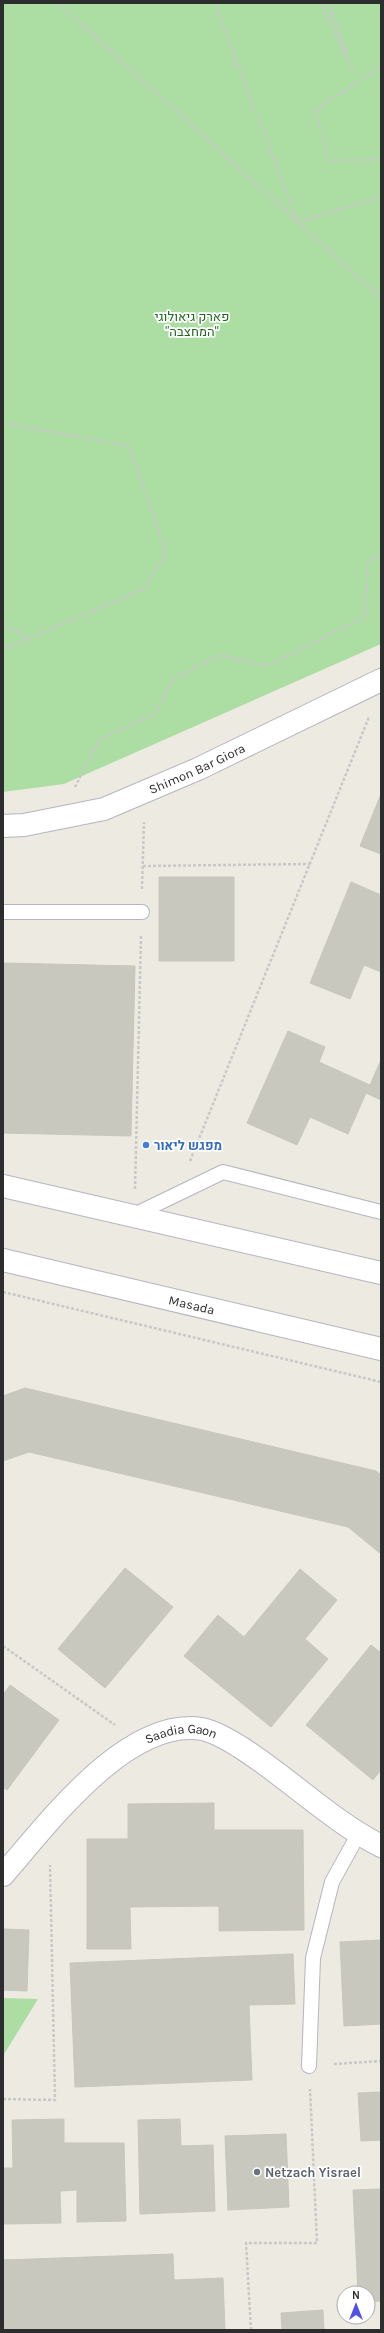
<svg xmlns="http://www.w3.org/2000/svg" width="384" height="2333" viewBox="0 0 384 2333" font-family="Karla,Heebo,sans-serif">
<rect width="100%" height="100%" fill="#edeae1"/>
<path fill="#acdea3" d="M3,3h378v641l-317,140 -61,8z
M3,1998l35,1 -35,57z"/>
<path fill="#c9c8bf" stroke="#c9c6bb" d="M381,794v60l-21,-8z
M159,877h75v84h-75z
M351,882l30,13v77l-17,-7 -14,34 -40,-16z
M3,963l132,3 -4,170 -128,-3z
M288,1031l37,16 -6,15 51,23 11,-25v40l-15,-7 -18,41 -38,-17 -13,28 -50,-22z
M25,1388l351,83 5,4v79l-33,-27 -319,-75 -26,9v-65z
M125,1568l48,39 -68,81 -47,-39z
M300,1569l37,31 -32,39 23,20 -57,68 -87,-71 34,-41 26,22z
M371,1645l10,8v117l-8,10 -67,-55z
M10,1685l49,35 -52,70 -4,-3v-92z
M214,1803v27h89l1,100 -85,1v-25l-89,1 1,42h-44v-110h41v-35z
M4,1929l25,1 -2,61 -24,-1z
M381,1940v84l-37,2 -4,-84z
M293,1954l2,50 -46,1 3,75 -177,7 -5,-124z
M381,2092v48l-20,1 -3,-48z
M64,2119v24h60l2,78 -49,1v-32l-17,1 1,32 -58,1v-56h10l-1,-48z
M180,2119l1,27 32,-1 2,66 -75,3 -2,-94z
M286,2134l3,73 -61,3 -3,-74z
M381,2189v112l-13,1v-9h-10l-5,-103z
M173,2254l1,26 49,-2 2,52h-222v-70z
M323,2310l1,20h-42l-1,-17z"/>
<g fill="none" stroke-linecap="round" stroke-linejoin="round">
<defs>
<path id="lane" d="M3,912h139
M134,1215l89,-43 158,40
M309,2066l4,-108 19,-76 26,-47"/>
<g id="street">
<path id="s1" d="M3,826l21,-1 80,-16 94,-40 183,-89"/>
<path id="s2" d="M3,1875c44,-50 123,-158 199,-146 11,2 29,12 38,18 49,31 90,73 141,99"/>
</g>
<g id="secondary">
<path d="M3,1186l378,87"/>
<path id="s3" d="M3,1260l378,89"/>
</g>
</defs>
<use href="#lane" stroke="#b5b5bf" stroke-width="16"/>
<use href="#street" stroke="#b5b5bf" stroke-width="24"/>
<use href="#secondary" stroke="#b5b5bf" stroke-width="24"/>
<path stroke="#c8c8c8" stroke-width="2.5" stroke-dasharray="3 2" stroke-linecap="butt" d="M58,3l323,295
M214,3l84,219 83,-25
M321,3l33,69
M329,3l19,53
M381,67l-66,43 14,51 52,-2
M3,423l126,23 37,107 -22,36 -141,61
M3,623l25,16
M75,787l24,-47 56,-26 18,-35 47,-24 47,11 98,-49 3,-56 13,-5
M143,866l167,-2
M142,889l2,-67
M190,1161l179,-444
M135,1189l6,-253
M3,1292l378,90
M3,1646l112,79
M334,2064l47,-3
M3,2099l52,1 -5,-235
M251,2330l-5,-87h71l-7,-154"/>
<use href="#lane" stroke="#fff" stroke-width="14"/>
<use href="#street" stroke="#fff" stroke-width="22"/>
<use href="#secondary" stroke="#fff" stroke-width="22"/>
</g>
<circle fill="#3f7fe0" stroke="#fff" stroke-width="1.5" cx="146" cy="1145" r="4"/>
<circle fill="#6b7280" stroke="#fff" stroke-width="1.5" cx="257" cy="2172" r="4"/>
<g text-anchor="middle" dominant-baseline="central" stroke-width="3.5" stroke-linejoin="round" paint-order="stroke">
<g font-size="13" fill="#236622" stroke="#fff">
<text x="192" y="316">פארק גיאולוגי<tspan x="192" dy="15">"המחצבה"</tspan></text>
</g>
<g font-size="13" fill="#2d2d2d" stroke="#fff">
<text stroke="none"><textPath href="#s1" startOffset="204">Shimon Bar Giora</textPath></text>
<text stroke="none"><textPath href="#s3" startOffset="194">Masada</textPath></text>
<text stroke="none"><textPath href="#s2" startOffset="235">Saadia Gaon</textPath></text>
</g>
<g font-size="13" font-weight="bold" fill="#366cbe" stroke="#fff" text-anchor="start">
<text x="154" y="1145">מפגש ליאור</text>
</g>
<g font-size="13" font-weight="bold" fill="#5b616d" stroke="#fff" text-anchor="start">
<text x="265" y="2172">Netzach Yisrael</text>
</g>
</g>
<rect width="384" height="2333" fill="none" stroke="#2d2d2d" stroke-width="8"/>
<g transform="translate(356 2305)"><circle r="19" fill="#ffffff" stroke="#ababab"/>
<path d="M0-3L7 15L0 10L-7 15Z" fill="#5151ea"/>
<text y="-6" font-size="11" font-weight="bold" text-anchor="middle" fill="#2d2d2d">N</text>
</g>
</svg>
